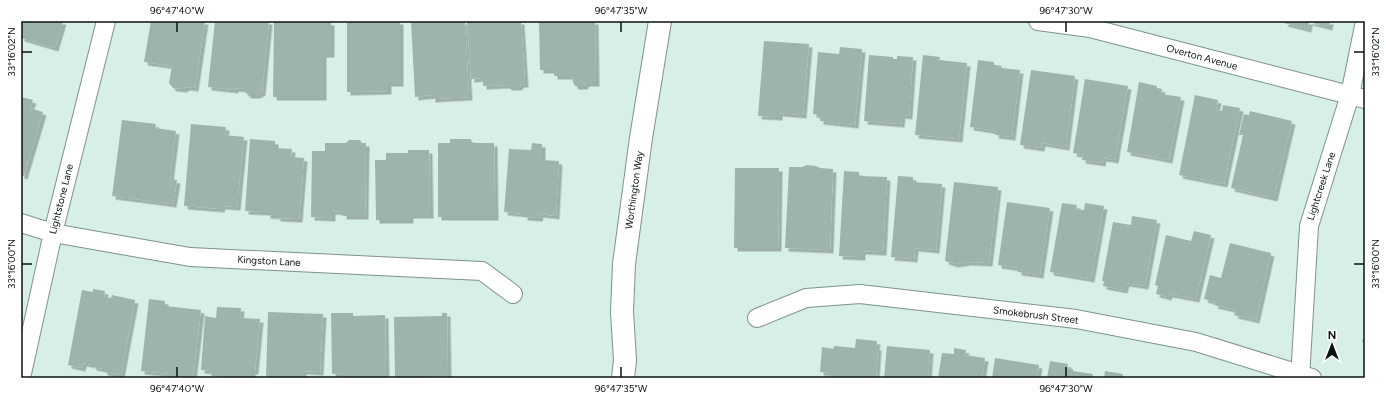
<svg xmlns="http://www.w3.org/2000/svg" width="1386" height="399" viewBox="0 0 1386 399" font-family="Figtree,sans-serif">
<defs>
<filter id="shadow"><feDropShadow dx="3.5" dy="3.5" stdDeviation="0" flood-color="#0004"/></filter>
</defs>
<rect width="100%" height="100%" fill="#d8efe8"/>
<path fill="#9db4ad" filter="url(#shadow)" d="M21,21h42l-8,27 -34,-10z
M151,21h54l-10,67 -8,-1 -4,2 -10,-1 -4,-5 3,-17 -28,-4z
M215,21h54l-7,71 -5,3h-9l-4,-4v-2l-9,-1v2l-27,-3z
M347,21h53v62h-12v8l-41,1z
M411,21h54l4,76 -37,2v-4l-17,2z
M467,21h54l4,63h-4l-3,3h-9l-3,-2 -23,1v-8l-12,1z
M539,21h56l1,62h-10l-2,3h-9l-2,-4 -1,-6h-18v-6h-14z
M1285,21h45l-1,6 -20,-5 -1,7 -24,-6z
M274,22h57v32h-8v43h-50z
M764,41l45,3 -6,71 -24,-2v4l-21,-1z
M840,47l22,2 -7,76 -35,-4v-6l-7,-1 5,-62 21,2z
M869,55l24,2v2h4v-3l16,1 -4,59 -7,-1 -1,9 -37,-3z
M923,55l17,2 -1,3 28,3 -8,76 -44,-4z
M978,60l16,2v3l8,1 -1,2 19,2 -8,67 -17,-2 1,-4 -26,-4z
M1031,70l44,6 -9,71 -24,-4 -1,5 -21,-3z
M1085,79l43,7 -13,74 -12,-2 -1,5 -20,-3 1,-5 -10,-2z
M1139,82l18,4v2l5,1 -1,5 20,3 -12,63 -42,-8z
M1195,95l23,5 -2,10 6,1 1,-6 17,3 -16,76 -45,-9z
M21,97l12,3 -3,8 13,4 -19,64 -3,-1z
M1250,111l42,10 -18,77 -43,-10 12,-53h-4l5,-21 5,1z
M122,120l34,4 -1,4 21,3 -6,48 7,1 -4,24 -61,-8z
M191,124l35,3 -1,8 19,2 -7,70 -15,-1 -1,3 -37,-3z
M250,139l25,2v7l17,1 -1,8 13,1 -5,61 -22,-1v-2l-10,-1v-3l-22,-1z
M450,139h21l1,4h22l1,74h-57v-74h12z
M349,140h11l2,3h4l-1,73h-22v-4l-11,-1v7l-21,-1 1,-66h13v-8h21z
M532,143l10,1v16l17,1 -3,55 -16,-2 -1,4 -15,-1v-3l-20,-2 5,-63 22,1z
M408,150h21l1,65h-20v5h-34l-1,-60h11v-7h22z
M807,165l9,1 4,2 13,1 -3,81 -45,-2 4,-81h13z
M735,168h44l-1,80h-44z
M844,171l15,1v4l28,1 -4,75 -21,-1v6l-23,-1z
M898,176l15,1v5l29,2 -6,66 -21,-2 -1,11 -23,-2z
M954,182l44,5 -9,76 -21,-1 -13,2 -10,-3z
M1007,202l43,6 -10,67 -22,-3v-4l-20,-3z
M1062,203l15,2 -1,4 8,1 1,-7 19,3 -13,73 -41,-7z
M1132,216l25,4 -12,66 -19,-3 -2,7 -21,-4 1,-5h-2l11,-59 18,3z
M1194,231l17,4 -15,64 -27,-5 -1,3 -12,-3 2,-8 -3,-1 11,-50 25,6z
M1230,243l41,10 -15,67 -22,-5 2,-5 -22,-5 1,-3 -11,-3 6,-24 11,3z
M93,289l12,2 -1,6 7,1 1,-3 23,5 -14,75 -17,-3v-3l-11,-2v-2l-10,-2 -1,5 -14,-3 14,-75 11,2z
M149,299l16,2v5l36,4 -8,68h-23l1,-4 -30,-3z
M217,307l24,1 -1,10 20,1 -5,52h-3v7l-41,-2 1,-5 -11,-1 4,-54 11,2z
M268,312l55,2 -3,58 -17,-1v7h-37z
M331,313h22v3l32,-1 1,63h-42v-5l-12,1z
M442,313h5l1,63 -27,1v1h-26l-1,-61 48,-1z
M1365,333v10l-3,-1z
M856,339l21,2 -1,6h2l-2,31h-46l1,-5 -11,-1 2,-25 11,2 1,-3 21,2z
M887,346l43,4 -2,28h-44z
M954,348l12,2 -1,5 20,3 -3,20h-44l4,-25 12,1z
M995,358l44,7 -2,13h-45z
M1050,361l18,3 -1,4 6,1v2l20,3 -1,4h-45z
M1105,371l18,3 -1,4h-18z"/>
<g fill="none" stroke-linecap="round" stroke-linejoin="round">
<defs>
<path id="minor" d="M1038,21l52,7 275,71
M21,223l32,10 137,24 292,14 31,23
M757,318l49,-20 54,-4 216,25 120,23 116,36
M21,378l32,-145 53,-212
M1300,378l9,-152 41,-131 15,-74"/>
<path id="tertiary" d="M623,378l2,-18 -3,-48 2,-48 17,-126 19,-117"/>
</defs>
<use href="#minor" stroke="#7d928c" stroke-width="20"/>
<use href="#tertiary" stroke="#7d928c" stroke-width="24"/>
<use href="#minor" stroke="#fff" stroke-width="18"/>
<use href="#tertiary" stroke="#fff" stroke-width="22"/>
</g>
<path fill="none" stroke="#0b1311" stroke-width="1.5" d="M177,22v10M621,22v10M1066,22v10M22,52h10M1354,52h10M22,264h10M1354,264h10M177,367v10M621,367v10M1066,367v10"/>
<g text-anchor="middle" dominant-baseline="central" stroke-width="3" stroke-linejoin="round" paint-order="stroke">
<g font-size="10" fill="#0b1311" stroke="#fff">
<text transform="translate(1202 57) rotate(15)">Overton Avenue</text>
<text transform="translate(1321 186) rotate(-72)">Lightcreek Lane</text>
<text transform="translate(634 190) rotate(-82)">Worthington Way</text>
<text transform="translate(61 199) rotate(-76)">Lightstone Lane</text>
<text transform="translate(269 261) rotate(3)">Kingston Lane</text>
<text transform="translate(1036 315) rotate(7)">Smokebrush Street</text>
</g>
</g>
<rect width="1386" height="399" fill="none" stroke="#ffffff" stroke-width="44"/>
<g transform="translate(1332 345)" stroke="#ffffff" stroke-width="3" paint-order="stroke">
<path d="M0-3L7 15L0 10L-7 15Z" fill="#0b1311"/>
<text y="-6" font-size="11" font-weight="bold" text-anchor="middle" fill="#0b1311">N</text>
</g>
<rect x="22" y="22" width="1342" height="355" fill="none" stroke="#0b1311" stroke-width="1.5"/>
<g font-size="10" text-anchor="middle" fill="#0b1311">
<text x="177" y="14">96°47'40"W</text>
<text x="621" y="14">96°47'35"W</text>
<text x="1066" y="14">96°47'30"W</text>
<text transform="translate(11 52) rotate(-90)" y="4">33°16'02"N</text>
<text transform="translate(1375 52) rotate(-90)" y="4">33°16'02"N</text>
<text transform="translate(11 264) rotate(-90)" y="4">33°16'00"N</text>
<text transform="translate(1375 264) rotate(-90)" y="4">33°16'00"N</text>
<text x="177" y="392">96°47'40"W</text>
<text x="621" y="392">96°47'35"W</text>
<text x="1066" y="392">96°47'30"W</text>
</g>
</svg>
